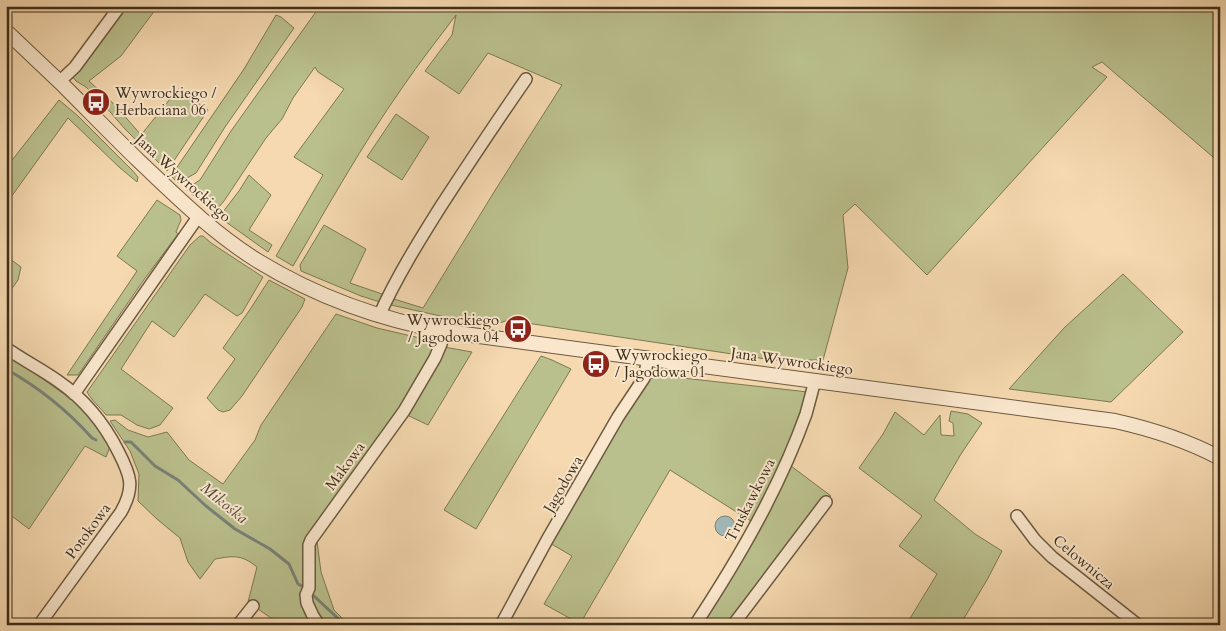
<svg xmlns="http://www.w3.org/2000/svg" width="1226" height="631" viewBox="0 0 1226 631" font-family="Cardo,serif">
<rect width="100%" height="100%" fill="#f6d9b0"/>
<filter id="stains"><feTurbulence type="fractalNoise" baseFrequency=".004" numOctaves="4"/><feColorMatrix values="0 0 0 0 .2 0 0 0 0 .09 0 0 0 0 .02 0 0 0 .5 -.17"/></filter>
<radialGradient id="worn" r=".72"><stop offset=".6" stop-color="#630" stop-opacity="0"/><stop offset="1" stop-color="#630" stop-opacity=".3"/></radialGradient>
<path fill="#bac08d" stroke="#7c7854" d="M126,6h32l-37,50 -32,25 27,25 25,29 37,-46 30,21 -41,61 -42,-42 -21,-24 -18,-18 -10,-6 -4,-5 9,-9z
M320,6h900v157l-118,-101 -10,5 15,10 -180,198 -72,-71 -12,11 5,53 -25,92h-51l-252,-38 -11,-2 -17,5 -47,-8 -54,-12 3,-6 29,9 71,-116 68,-107 -74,-32 -29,41 -34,-23 27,-36 4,-20c-18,24 -37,48 -54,73 -40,57 -74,118 -109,178l-17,-10 47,-81 -29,-18 50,-68 -26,-17 -3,-5 -22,31 -11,21 -16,19 -42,63 -10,12 -28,-24 14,-9 31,-49z
M276,15l5,2 13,11 -69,99 -29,46 -18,10 -7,-7 73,-107z
M59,100l19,16 54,54 6,7 -1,5 -18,-15 -51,-49 -62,86v-36z
M396,114l33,23 -27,43 -35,-23z
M249,175l22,20 -22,35 23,15 -4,7 -49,-35 20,-26z
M157,200l23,15 1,5 -5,12 2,2 -35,47 -65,94h-11l70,-104 -20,-15z
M324,225l42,24 -16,34 35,12 -5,7 -19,-6 -60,-25 -1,-6z
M200,236h3l8,7 52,34 -21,36 -5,3 -32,-22 -31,43 -22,-16 -31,48 52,39 -13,17 -11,4 -12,-4 -16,-10h-15c-6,-8 -15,-15 -19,-23l103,-147z
M6,256l15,11 -3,13 -12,17z
M1123,274l60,58 -72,70 -102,-13 55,-61z
M269,280l36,19 -3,8 -60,89 -12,14 -7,2 -5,-2 -11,-12 28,-39 -12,-11 28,-40z
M336,314l41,14 60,14 -9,22 -28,48 -81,109 -13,42 -4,35 12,26 -33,1 -33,-23 9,-35c-16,-13 -24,-11 -42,-8l-15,20 -12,-17 -8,-24 -22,-18 -20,-19 1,-27 -9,-23 -20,-30 5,-1 13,10 20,7 19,-5 22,28 34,24 32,-44 6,-15z
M444,347l28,5 -44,73 -23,-11z
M6,353l72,51 17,18 15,25 -4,10 -21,-11 -56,83 -20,-15 -3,2z
M541,356l11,4 19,9 -95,160 -32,-19z
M658,373l16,4 134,15 -5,19 -5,7 -8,27 -36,78 -84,-53 -90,154 -36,-20 28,-48 -24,-14 98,-162 7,-2z
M951,411l17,3 14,9 -21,31 -27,46 41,34 27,17 -15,29 -27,45h-54l31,-51 -38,-28 23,-30 -63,-48 24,-34 12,-22 29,23 16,-20 1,20 13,1 -1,-13 -4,-2z
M791,466l40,30 -17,16 -83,113h-31l58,-97z
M317,541l4,31 13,38 15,15h-25l-15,-25 2,-53z"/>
<path fill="#a1b7b6" stroke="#798178" d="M715 526a10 10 0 1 1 20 0a10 10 0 1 1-20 0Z"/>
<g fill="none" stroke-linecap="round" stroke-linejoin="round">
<path stroke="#798178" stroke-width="3" d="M6,369c32,18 62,42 86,69l4,2
M125,442h6l24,24 23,14 28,26 29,23 35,20 19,15 9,20 6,3
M314,596l31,29"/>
<defs>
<path id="minor" d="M59,82l16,-15 45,-61
M379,316c17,-38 40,-75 62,-110 28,-43 56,-85 85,-127
M6,348c17,12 35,21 52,33 26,18 46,42 60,70 13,25 17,36 3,61l-82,113
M74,394l124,-177
M1017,516l18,24 17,17 86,68
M238,625l15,-19
M319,625l-6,-9 -6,-13 -1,-8 3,-7v-43l2,-5 93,-129 31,-53 6,-14 3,-13
M501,625l46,-85 71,-123 26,-39 4,-20
M695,625c44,-67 84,-136 111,-211 3,-11 6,-22 9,-34
M733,625l93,-123"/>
<path id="tertiary" d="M6,31c19,18 39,37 58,55 25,25 49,50 75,75 38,36 74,72 119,100 59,36 123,59 191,71l666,89c36,8 71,19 105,37"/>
</defs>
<use href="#minor" stroke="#6c5a40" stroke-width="14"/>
<use href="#tertiary" stroke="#6c5a40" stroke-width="16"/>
<use href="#minor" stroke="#f9e6cc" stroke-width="11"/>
<use href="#tertiary" stroke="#f9e6cc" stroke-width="14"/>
</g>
<defs>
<symbol id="bus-disc" viewBox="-11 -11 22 22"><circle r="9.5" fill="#8f2418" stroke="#f9e6cc"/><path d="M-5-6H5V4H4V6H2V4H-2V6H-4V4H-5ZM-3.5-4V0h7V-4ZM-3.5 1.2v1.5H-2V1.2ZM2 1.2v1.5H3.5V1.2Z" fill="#fff"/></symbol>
</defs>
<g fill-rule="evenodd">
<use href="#bus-disc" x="80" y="86" width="32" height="32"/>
<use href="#bus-disc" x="502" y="313" width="32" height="32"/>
<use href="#bus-disc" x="580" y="348" width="32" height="32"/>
</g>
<g text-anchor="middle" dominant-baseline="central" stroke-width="4" stroke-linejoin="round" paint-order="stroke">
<g font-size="15" fill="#3e2f1b" stroke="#f9e6cc" text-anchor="start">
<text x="115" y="93">Wywrockiego /<tspan x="115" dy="17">Herbaciana 06</tspan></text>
<text x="499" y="320" text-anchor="end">Wywrockiego<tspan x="499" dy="17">/ Jagodowa 04</tspan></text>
<text x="615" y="355">Wywrockiego<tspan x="615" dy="17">/ Jagodowa 01</tspan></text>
</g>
<g font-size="15" fill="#3e2f1b" stroke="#f9e6cc">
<text transform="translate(183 178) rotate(42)">Jana Wywrockiego</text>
<text transform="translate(792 361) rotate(8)">Jana Wywrockiego</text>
<text transform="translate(345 466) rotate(-54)">Makowa</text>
<text transform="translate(563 484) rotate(-60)">Jagodowa</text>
<text transform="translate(750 500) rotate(-63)">Truskawkowa</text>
<text transform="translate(88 531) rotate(-54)">Potokowa</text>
<text transform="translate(1084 562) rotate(40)">Celownicza</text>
</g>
<g font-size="16" font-style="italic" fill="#524a3a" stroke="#f9e6cc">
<text transform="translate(224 503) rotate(39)">Mikośka</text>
</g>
</g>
<rect width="1226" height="631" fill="none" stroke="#f6d9b0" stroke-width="25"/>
<rect x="8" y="8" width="1211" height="616" fill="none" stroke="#3e2f1b" stroke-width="2.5"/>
<rect x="12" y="12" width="1201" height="606" fill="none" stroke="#3e2f1b"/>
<rect width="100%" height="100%" filter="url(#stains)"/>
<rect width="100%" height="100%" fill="url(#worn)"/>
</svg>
